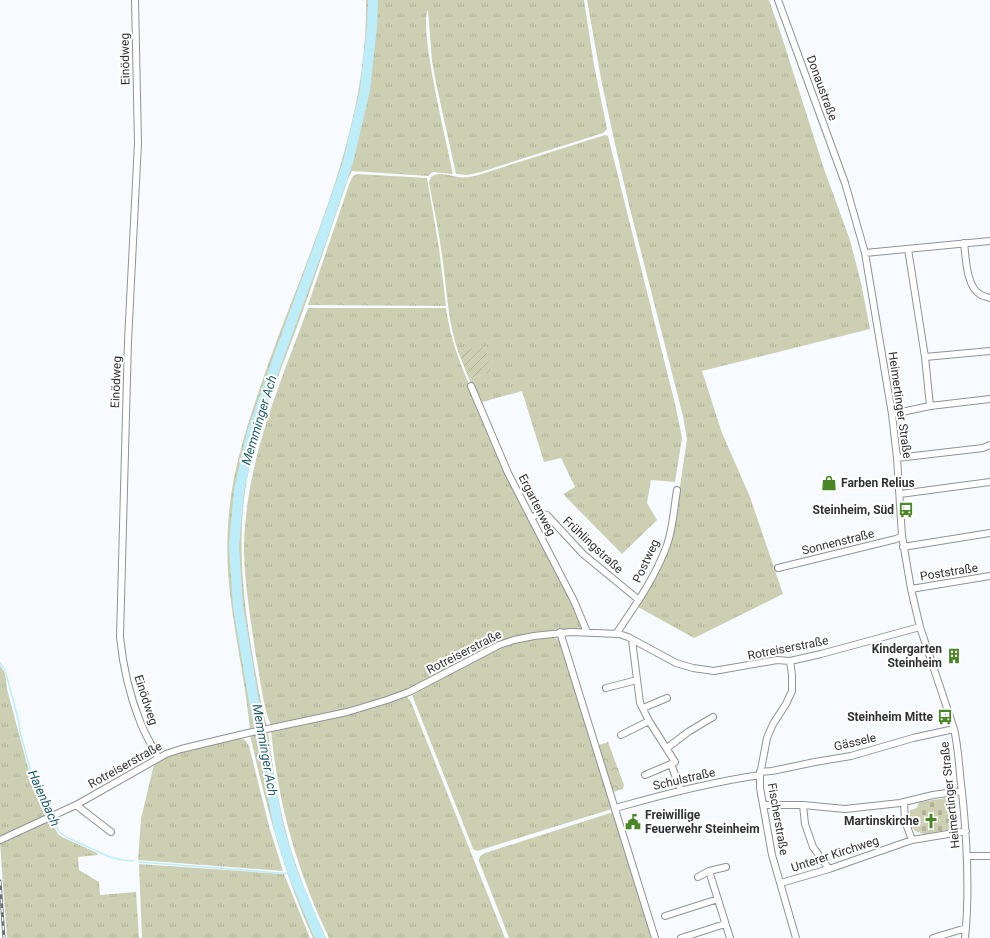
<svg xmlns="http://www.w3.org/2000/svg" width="990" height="938" viewBox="0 0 990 938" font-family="Roboto,sans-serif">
<defs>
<pattern id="grass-tufts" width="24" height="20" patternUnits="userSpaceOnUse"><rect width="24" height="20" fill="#cdcfb2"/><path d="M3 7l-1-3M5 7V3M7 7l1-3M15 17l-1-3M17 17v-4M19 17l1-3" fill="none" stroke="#b0b29a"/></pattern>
<pattern id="cemetery-stones" width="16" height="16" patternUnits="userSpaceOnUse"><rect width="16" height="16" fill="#cdcfb2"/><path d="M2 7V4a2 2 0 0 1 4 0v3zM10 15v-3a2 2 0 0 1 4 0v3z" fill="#b0b29a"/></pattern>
<pattern id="park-crowns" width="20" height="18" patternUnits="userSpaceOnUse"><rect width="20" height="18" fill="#cdcfb2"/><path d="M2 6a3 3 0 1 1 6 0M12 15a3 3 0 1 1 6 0" fill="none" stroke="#b0b29a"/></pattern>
<pattern id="garden-furrows" width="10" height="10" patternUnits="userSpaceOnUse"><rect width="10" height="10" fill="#cdcfb2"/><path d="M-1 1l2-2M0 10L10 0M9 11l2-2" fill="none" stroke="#b0b29a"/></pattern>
</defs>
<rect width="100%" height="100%" fill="#f7fbff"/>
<path fill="url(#grass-tufts)" d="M366,0h218l10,65 13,64 -4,4 -122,39 -14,3 -11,-1 -20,-91 -4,-22 -4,-51c-10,17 20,138 25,164l-20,-2 -5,4 -76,-5 -4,8c-16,46 -31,93 -48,140 -20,54 -46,113 -55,172 -8,58 -1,116 9,173 4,21 7,42 13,62l-17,4c-5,-53 -18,-105 -22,-157 -2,-31 0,-64 6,-95 8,-40 22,-80 36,-119 43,-118 98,-231 96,-359z
M587,0h182l12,34 43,135 26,71 11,43 9,46 -168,42 20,62 28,64 33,97 -89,44 -56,-31 17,-30 23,-77 9,-61 -4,-23 -54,-211 -14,-61 -13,-60z
M605,135l3,1 68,272 6,30 -7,44 -24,-2 -4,23 10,17 -35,34 -59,-60 12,-7 -14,-29 -17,4 -22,-71 -43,12 -10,-24 21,-7 -5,-26 -27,5c-10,-29 -11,-59 -15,-88 -3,-27 -9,-54 -14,-80 2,-15 20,-7 30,-6 5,1 11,0 16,-1z
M357,174l70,4 12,70 7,58 -138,-1 42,-123 3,-6z
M308,308h138c4,31 15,58 27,86l98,206 11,27v2l-82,13c-33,14 -62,34 -95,49 -11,5 -23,8 -35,11 -31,9 -63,16 -95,23l-4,-1c-7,-10 -12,-54 -15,-68 -5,-34 -11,-69 -12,-103 0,-88 34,-164 64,-245z
M552,636l7,4 4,10 49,159 -135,42 -4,-2 -1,-3 -60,-151 83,-46 24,-8z
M0,665l5,8 2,16 24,90 16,36 -47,22z
M406,696l2,2 3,4 94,236h-176c-32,-67 -51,-134 -58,-208z
M268,731c5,42 12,84 25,125 9,28 21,55 33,82h-13c-30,-66 -47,-133 -63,-203z
M239,738l6,2 4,6 20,80 14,45 -145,-11 3,-41 13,-55 21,-11z
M610,813h3l40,125h-144l-30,-77 1,-5 5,-3z
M50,820l8,14 4,3 35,16 1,2 -20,2 1,13 20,12 1,13 36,-3 3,46h-132l-7,-95z
M139,864l145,10 26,64h-168z"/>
<path fill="url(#cemetery-stones)" d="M947,798l8,5 3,25 -34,6 -9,-3 -5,-7v-14l7,-2 2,-6z"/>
<path fill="url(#park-crowns)" d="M608,742l16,43 -1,4 -10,3 -17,-46z"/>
<path fill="url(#garden-furrows)" d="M485,345l6,27 -22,7 -11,-28z"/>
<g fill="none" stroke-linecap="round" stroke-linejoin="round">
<path stroke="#bcedf9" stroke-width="1.5" d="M0,663l5,7 14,52 1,10 13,47 16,36
M51,819l8,13 9,6 42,19 12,3 12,1
M139,862l154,12"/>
<path stroke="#bcedf9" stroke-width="10" d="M320,938l-27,-64 -14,-45 -26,-133 -15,-90 -4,-60 5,-55 12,-55 25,-72 45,-123 27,-79 17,-72 7,-63 1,-27"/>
<defs>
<path id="minor" d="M135,0l3,143 -10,198 -8,296c3,30 10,60 21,87 5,12 11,22 17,33
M778,0l67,183 20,70 27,161 5,44 5,78 9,53 9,38 34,102c5,21 5,42 8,63 5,48 8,98 3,146
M964,243c2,15 2,44 17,52 2,1 6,2 9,3
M908,249l17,108 5,49
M865,253l125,-12
M925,357l65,-6
M471,386l37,87 66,128 13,31
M892,414l38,-8 60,-7
M897,458l86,-10 7,-3
M900,494l90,-12
M531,518l9,-5 7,2 36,39 56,46
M903,547l87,-14
M778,568l118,-29 6,-3
M911,589l79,-13
M560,632l95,306
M616,634c19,-28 39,-56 51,-89 6,-17 7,-37 10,-55
M632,640l8,63 9,18 26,41 -4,2 10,27
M790,661l2,14v16l-6,13 -13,20 -6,14 -7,37v13l12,67 24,83
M606,688l31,-8
M643,708l24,-10
M621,735l28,-14
M667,748l21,-16 25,-15
M760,772l12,-1 43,-9 36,-6 62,-18 41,-9
M645,775l26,-11
M904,802l1,19 7,19
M76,805l35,27
M764,805h39l42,4 55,-6 33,-8 28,-4
M803,805l2,19 8,23 16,22
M615,810l4,-3c46,-13 93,-25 141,-32
M0,840l76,-35 90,-51 15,-5 67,-16 99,-21 40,-12 22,-8 90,-47 15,-5 20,-4 37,-4 48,2 9,3 48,26 17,5 21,3 63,-11 13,1 31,-7 99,-27
M967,856h23
M709,871l21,67
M698,877l11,-6 17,-4
M781,883l48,-14 83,-29 54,-9
M665,916l53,-17
M681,938l44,-14
M933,938l33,-10"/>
</defs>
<use href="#minor" stroke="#8f9396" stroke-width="8"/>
<use href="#minor" stroke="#fff" stroke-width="6"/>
<defs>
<path id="rail" d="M0,881l4,57"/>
</defs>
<use href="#rail" stroke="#6c6e71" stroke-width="3"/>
<use href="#rail" stroke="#fff" stroke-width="1.5" stroke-dasharray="4.5" stroke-linecap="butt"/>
</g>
<defs>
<symbol id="shop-bare" viewBox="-9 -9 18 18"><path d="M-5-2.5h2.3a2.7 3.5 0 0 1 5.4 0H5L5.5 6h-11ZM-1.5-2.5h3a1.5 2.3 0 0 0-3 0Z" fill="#4a8725" stroke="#fff" stroke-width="2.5" paint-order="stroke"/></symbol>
<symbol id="bus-bare" viewBox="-9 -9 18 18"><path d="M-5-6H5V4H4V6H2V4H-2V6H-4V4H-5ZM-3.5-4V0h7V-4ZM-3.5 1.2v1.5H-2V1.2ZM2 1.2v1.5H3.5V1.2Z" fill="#4a8725" stroke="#fff" stroke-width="2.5" paint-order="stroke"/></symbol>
<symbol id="building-bare" viewBox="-9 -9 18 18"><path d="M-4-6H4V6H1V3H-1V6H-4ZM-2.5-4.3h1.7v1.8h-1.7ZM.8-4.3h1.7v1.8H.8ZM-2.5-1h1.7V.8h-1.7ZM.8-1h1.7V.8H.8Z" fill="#4a8725" stroke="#fff" stroke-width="2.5" paint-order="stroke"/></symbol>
<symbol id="church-bare" viewBox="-9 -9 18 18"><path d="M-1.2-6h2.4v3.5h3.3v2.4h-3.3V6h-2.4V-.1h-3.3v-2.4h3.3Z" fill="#4a8725" stroke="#fff" stroke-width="2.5" paint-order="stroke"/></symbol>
<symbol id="civic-bare" viewBox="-9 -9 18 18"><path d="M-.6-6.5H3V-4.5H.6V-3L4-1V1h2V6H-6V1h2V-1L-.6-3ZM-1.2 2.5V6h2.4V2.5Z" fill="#4a8725" stroke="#fff" stroke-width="2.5" paint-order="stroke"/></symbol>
</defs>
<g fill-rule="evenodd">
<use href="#shop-bare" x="818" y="472" width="22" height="22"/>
<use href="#bus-bare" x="895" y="499" width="22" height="22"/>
<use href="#building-bare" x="943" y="645" width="22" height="22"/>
<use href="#bus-bare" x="934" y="706" width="22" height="22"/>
<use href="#church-bare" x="920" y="810" width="22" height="22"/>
<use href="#civic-bare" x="622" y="811" width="22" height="22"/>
</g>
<g text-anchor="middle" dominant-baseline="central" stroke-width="4" stroke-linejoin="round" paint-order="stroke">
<g font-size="12" fill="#313234" stroke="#fff">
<text transform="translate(125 59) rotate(-91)">Einödweg</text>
<text transform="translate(822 88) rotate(70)">Donaustraße</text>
<text transform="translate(116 382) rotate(-88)">Einödweg</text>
<text transform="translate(900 405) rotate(82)">Heimertinger Straße</text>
<text transform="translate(537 505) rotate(63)">Ergartenweg</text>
<text transform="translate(838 542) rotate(-14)">Sonnenstraße</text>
<text transform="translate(593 545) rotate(43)">Frühlingstraße</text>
<text transform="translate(646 561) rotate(-65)">Postweg</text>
<text transform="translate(949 572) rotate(-9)">Poststraße</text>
<text transform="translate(788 648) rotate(-11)">Rotreiserstraße</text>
<text transform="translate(464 652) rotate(-27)">Rotreiserstraße</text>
<text transform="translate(146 700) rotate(72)">Einödweg</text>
<text transform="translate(855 742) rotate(-13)">Gässele</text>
<text transform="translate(125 765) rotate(-29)">Rotreiserstraße</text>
<text transform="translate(684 779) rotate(-13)">Schulstraße</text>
<text transform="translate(950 795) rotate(-96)">Heimertinger Straße</text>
<text transform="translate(778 819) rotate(80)">Fischerstraße</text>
<text transform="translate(835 854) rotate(-18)">Unterer Kirchweg</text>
</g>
<g font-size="12" font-weight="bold" fill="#313234" stroke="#fff" text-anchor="end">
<text x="841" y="483" text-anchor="start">Farben Relius</text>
<text x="894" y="510">Steinheim, Süd</text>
<text x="942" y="649">Kindergarten<tspan x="942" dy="14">Steinheim</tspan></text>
<text x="933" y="717">Steinheim Mitte</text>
<text x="645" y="815" text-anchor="start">Freiwillige<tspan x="645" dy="14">Feuerwehr Steinheim</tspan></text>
<text x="919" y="821">Martinskirche</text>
</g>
<g font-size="13" font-style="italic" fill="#215f6c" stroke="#fff">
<text transform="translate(259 420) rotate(-73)">Memminger Ach</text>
<text transform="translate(265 750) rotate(80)">Memminger Ach</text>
<text transform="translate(44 798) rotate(66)">Haienbach</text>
</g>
</g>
</svg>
